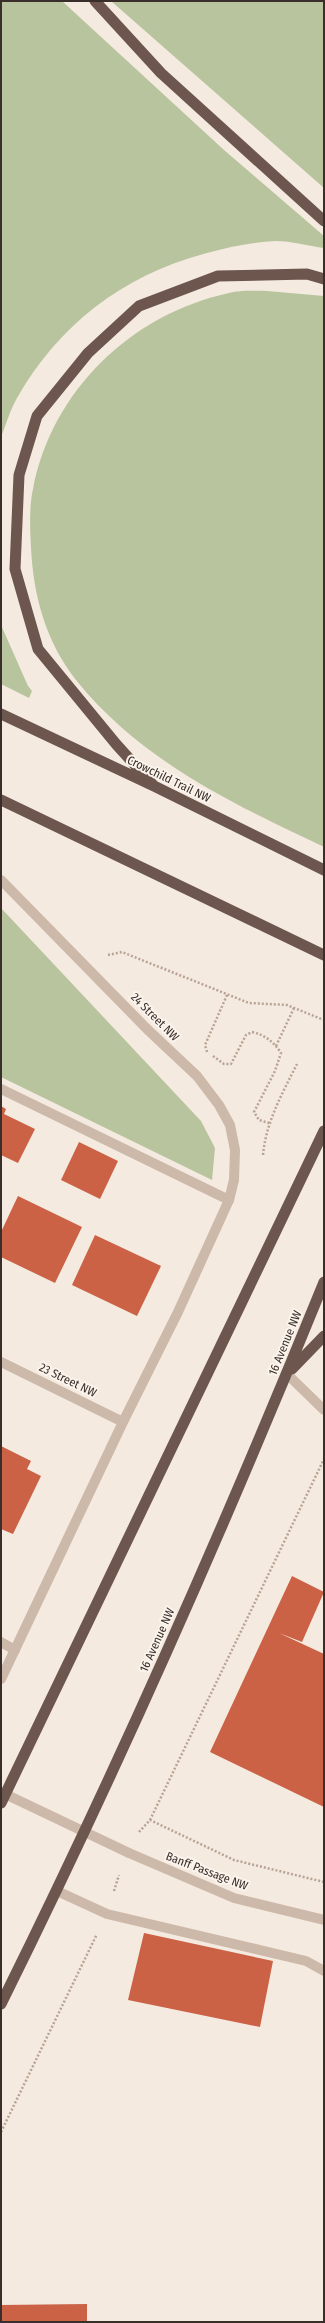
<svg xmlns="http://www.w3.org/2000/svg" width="325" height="2323" viewBox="0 0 325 2323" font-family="'Fira Sans Condensed',sans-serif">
<rect width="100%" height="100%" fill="#f4eadf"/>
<path fill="#b8c49e" d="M1,1h61l162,149 100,86v12c-15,-2 -33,-7 -48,-7 -23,1 -47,6 -69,12 -83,22 -147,70 -190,145 -7,12 -11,27 -16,39z
M111,1h213v187z
M267,291l57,5v551c-91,-43 -184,-87 -248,-167 -30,-38 -43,-85 -45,-133 -1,-19 -2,-40 2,-58 19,-99 99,-175 196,-196 12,-3 25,-2 38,-2z
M1,625l27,61 4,5 -3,7 -28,-14z
M1,908l200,213 14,27 -3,32 -211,-103z"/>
<path fill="#cb6246" d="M1,1106l5,3 -2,5 31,15 -17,34 -17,-8z
M79,1142l39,19 -18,38 -39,-19z
M18,1196l64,31 -27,56 -54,-26v-25z
M95,1235l66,31 -24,50 -65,-31z
M1,1446l30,15 -4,8 14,7 -28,58 -12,-5z
M292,1576l32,16 -22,50 -23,-9 45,21v153l-114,-55z
M144,1933l129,28 -13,66 -132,-27z
M87,2304v18h-86v-17z"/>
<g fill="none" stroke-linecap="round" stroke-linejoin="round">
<path stroke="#b9a394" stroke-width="2.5" stroke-dasharray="2 2" stroke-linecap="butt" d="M108,955l14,-3 127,51 38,2 37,15
M276,1046l18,-38
M207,1052l-2,-7 22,-50
M213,1056l11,8h7l15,-29 6,-3c13,3 22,10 29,21l-6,18 -21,41 5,8 10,3
M263,1155c3,-33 19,-61 34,-91
M150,1820l174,-361
M139,1832l11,-12 84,40 90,22
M114,1891l5,-16
M1,2132l96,-198"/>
<path stroke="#cdb9aa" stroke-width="10" d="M1,1089l228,111
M287,1374l37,36
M1,1642l14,8
M5,1794l124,59
M57,1891l50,23 199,47 18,10"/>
<path stroke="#cdb9aa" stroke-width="10" d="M1,880l146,149 50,47 22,29 11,20 5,25 -1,30 -5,20 -51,112 -55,110 -122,257
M1,1362l122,60
M129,1853l105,45 90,22"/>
<path stroke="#6c564d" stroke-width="11" d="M95,1l66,72 163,148
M1,714l153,72 170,84
M154,786l-38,-42 -78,-95 -23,-80 4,-94 18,-59 51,-63 51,-47 79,-30 89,-2 17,5
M1,800l323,155
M292,1369l32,-33
M1,1803l323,-672
M1,2004c117,-236 224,-478 323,-722"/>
</g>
<g text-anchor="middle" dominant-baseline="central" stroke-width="4" stroke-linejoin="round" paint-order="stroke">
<g font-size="12" fill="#3a2e2a" stroke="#fbf4ec">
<text transform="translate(169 779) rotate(26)">Crowchild Trail NW</text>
<text transform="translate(155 1017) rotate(45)">24 Street NW</text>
<text transform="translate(285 1343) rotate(-68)">16 Avenue NW</text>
<text transform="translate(68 1380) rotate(26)">23 Street NW</text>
<text transform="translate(157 1640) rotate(-66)">16 Avenue NW</text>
<text transform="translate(207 1871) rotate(21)">Banff Passage NW</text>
</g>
</g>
<rect width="325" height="2323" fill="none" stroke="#3a2e2a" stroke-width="4"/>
</svg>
